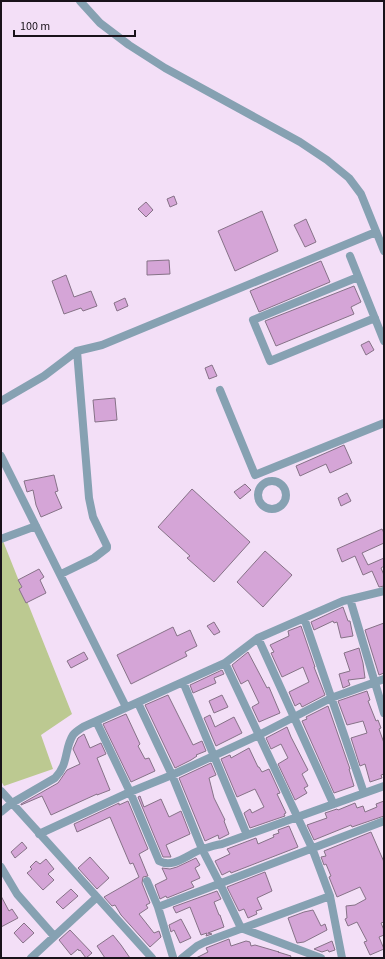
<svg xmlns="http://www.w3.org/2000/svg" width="385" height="959" viewBox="0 0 385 959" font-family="'Source Sans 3',sans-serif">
<rect width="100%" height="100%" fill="#f3dff7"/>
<path fill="#bcc991" d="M3,541l69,173 -31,21 12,34 -49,17 -3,-5v-239z"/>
<path fill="#d5a5d7" stroke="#867287" d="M174,196l3,8 -7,3 -3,-8z
M146,202l7,8 -7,7 -8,-8z
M262,211l16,40 -43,20 -17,-40z
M306,219l10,23 -11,5 -11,-22z
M169,260l1,14 -23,1v-14z
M321,261l9,21 -71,30 -9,-21z
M66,275l8,22 17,-6 6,15 -14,5 -2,-3 -17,6 -12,-33z
M354,286l7,16 -10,5 3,7 -78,32 -11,-25z
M125,298l3,8 -11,5 -3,-8z
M369,341l5,9 -8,5 -5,-10z
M212,365l5,11 -8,3 -4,-11z
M115,398l2,22 -22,2 -2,-22z
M344,445l8,18 -22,10 -4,-9 -26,12 -4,-10z
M54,475l4,16 -3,1 7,16 -21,9 -5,-12 -3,-15 -6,2 -3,-11z
M245,484l6,6 -11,9 -6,-7z
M192,489l58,53 -36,40 -27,-24 3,-2 -32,-29z
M347,493l4,8 -10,5 -3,-8z
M382,529l2,4v10l-22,10 6,12 16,-7v8l-3,2 3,7v11l-5,1 -7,-16 -9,4 -8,-19 -13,6 -5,-13z
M265,551l27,24 -29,32 -26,-25z
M39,569l5,8 -4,3 6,13 -20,10 -7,-14 3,-2 -4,-7z
M343,607l5,14h2l3,15 -12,2 -4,-16 -3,1 -1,-2 -19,9 -3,-8z
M214,622l6,10 -6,3 -7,-9z
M384,623v50l-5,2 -14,-45z
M301,626l14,41h-1l11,28 -23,12 -2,-4 -5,3 -6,-14 20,-10 -6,-15 -21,10 -11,-24 3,-1 -4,-7 19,-9 -1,-5z
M173,627l4,9 13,-6 7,16 -12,6 2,4 -56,28 -14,-29z
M359,648l4,15 2,15 -17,2 2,5 -7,3 -4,-14 11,-3 -6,-18z
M84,652l4,7 -17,9 -4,-7z
M248,652l19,36 2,-1 11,26 -21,9 -7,-15 7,-4 -11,-23 -7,4 -9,-19z
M222,670l2,4 -10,4 2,5 -23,10 -3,-8z
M367,691l3,9 -2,1 8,20 2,-1 3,8 -2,1 5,14v31l-3,1 1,3 -12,4 -5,-18 -5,2 -9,-28 16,-5 -4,-12 -16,4 -9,-24z
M168,695l25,50 9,-4 4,10 -10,4 1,1 -6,4 -16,8 -30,-63z
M222,695l6,12 -14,6 -5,-12z
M328,706l22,63h-1l5,17 -20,7 -32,-72 5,-2 -1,-2z
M126,714l14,30 -2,2 7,13 4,-1 6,13 -24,11 -28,-58z
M210,715l5,12 19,-10 8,16 -26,13 -12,-28z
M287,727l4,10 17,33 -6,4 6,12 -4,2 3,5 -12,7 -17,-36 10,-6 -7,-14 -10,5 -5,-11z
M84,734l6,14 11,-5 5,11 -9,4 13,32 -13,5v-1l-46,21 -9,-19 -21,9v-1l37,-21 9,-13 13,-6 -7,-15 5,-11z
M249,748l9,19h1l3,5 7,-3 11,24 -3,1 9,19 -2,1 1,2 -35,12 -6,-15 6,-4 2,4 12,-6 -9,-18 -18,8 -16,-38 9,-4 1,3z
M211,763l5,12 -7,3 5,20 11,22 -1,1 5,13 -10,5 -1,-4 -13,6 -26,-63z
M140,796l4,11 17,-8 8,18 12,-6 9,23 -24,11 5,12h-8l-25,-60z
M128,801l20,48 -9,5 9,22 -5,1 -1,6 8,20 -4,2 2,3 -9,6 15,19 5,-2 2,6 -11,10 -29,-32 -6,-10 -3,1 -8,-9 35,-20 -6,-14 -3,1 -20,-47 -33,15 -3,-8 45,-21v2z
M384,801v15l-32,11 -1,-2 -37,15 -7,-15 20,-7 -2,-5 12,-4 1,1 17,-7 2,5 6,-2 2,6 12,-5 -1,-3z
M289,826l9,21 -67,26 -1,-2 -8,4 -7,-14 15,-7 -3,-5 29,-11 2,6 16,-7 -1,-2 6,-2 -1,-3z
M371,832l13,30v60l-3,1 3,7v5l-5,2 5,12 -14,6 -6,-13 3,-1 -10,-19 -9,4 -3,-7 2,-1 -1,-12 9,-1 11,-6 -6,-12 -23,10 -8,-20 2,-1 -5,-12 -2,1 -3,-8 5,-1 -2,-5z
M22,842l5,6 -12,10 -4,-6z
M90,857l19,21 -12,11 -19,-21z
M196,858l4,7 -5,3 5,10 -9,4 3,5 -27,11 -1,-2 -6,3 -5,-14 12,-6 -5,-11 8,1 7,-2z
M46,859l8,10 -6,5 6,6 -11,10 -16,-17 5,-4 -2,-2 6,-6 4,3z
M265,872l7,19 -15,7 5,11 -6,2 1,3 -9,4 -4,-9 -5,2 -12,-24z
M71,889l7,7 -15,13 -7,-7z
M217,891l4,8 -7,3 5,13h1l4,12 -16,6 4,1 -6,2 1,-3 -6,2 -11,-28 -14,6 -3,-6z
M1,896l8,15 3,-2 6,9 -17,9z
M313,910l8,16 4,-2 2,6 -23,12 -7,1 -9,-25 16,-6z
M181,919l10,19 -11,5 -6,-13 -3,2 -2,-7z
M24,923l10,10 -11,10 -9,-10z
M70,930l22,23 -6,5 -6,-8 -1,1 -1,-2 -7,6 -12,-15z
M113,935l8,10 9,13h-25l-8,-12z
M229,939l2,7 15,-5 4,1 1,4 4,-1 24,7h-1l13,4 -1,2h-94l12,-6 -2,-4z
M332,941l3,9 -6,2 -1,-2 -6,2 -8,-3z"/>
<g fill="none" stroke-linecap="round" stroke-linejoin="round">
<path stroke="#86a1b2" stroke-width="8" d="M80,1l20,22 29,22 36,23 135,74 27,18 22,18 12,16 23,57
M350,256l34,85
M358,277l-105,43 17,41 105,-43
M220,390l35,85 129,-52
M1,401l43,-25 33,-25 25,-6 274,-113
M1,456l125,251
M258 495a14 14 0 1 1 28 0a14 14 0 1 1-28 0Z
M1,539l35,-13
M61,574l33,-16 13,-10v-2l-14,-29 -4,-19 -12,-147
M350,599l34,114
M304,618l60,175
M258,638l75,165
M225,663l87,185 18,48 12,62
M183,682l64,153
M138,703l34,72 30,74 18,35 21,44 80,30
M96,721l34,71 29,69c15,8 30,-8 44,-12 6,-2 13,-4 19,-5l162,-58
M1,791l151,167
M1,812l11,-9 43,-25c14,-14 9,-29 18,-43 2,-3 7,-6 10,-8l142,-64 33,-25 85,-37 41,-10
M39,834l91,-42 42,-17 87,-40 72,-37 53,-19
M1,867l16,27 37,42
M147,881l11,26 15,50
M158,907l226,-86
M31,958l66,-61
M182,958l15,-12 8,-4 125,-46"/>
</g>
<rect width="385" height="959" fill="none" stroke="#19121a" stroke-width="4"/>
<path d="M14 30v6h121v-6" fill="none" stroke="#19121a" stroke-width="2"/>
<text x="20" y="30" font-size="12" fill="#19121a" stroke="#f3dff7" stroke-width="3" paint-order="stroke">100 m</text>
</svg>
